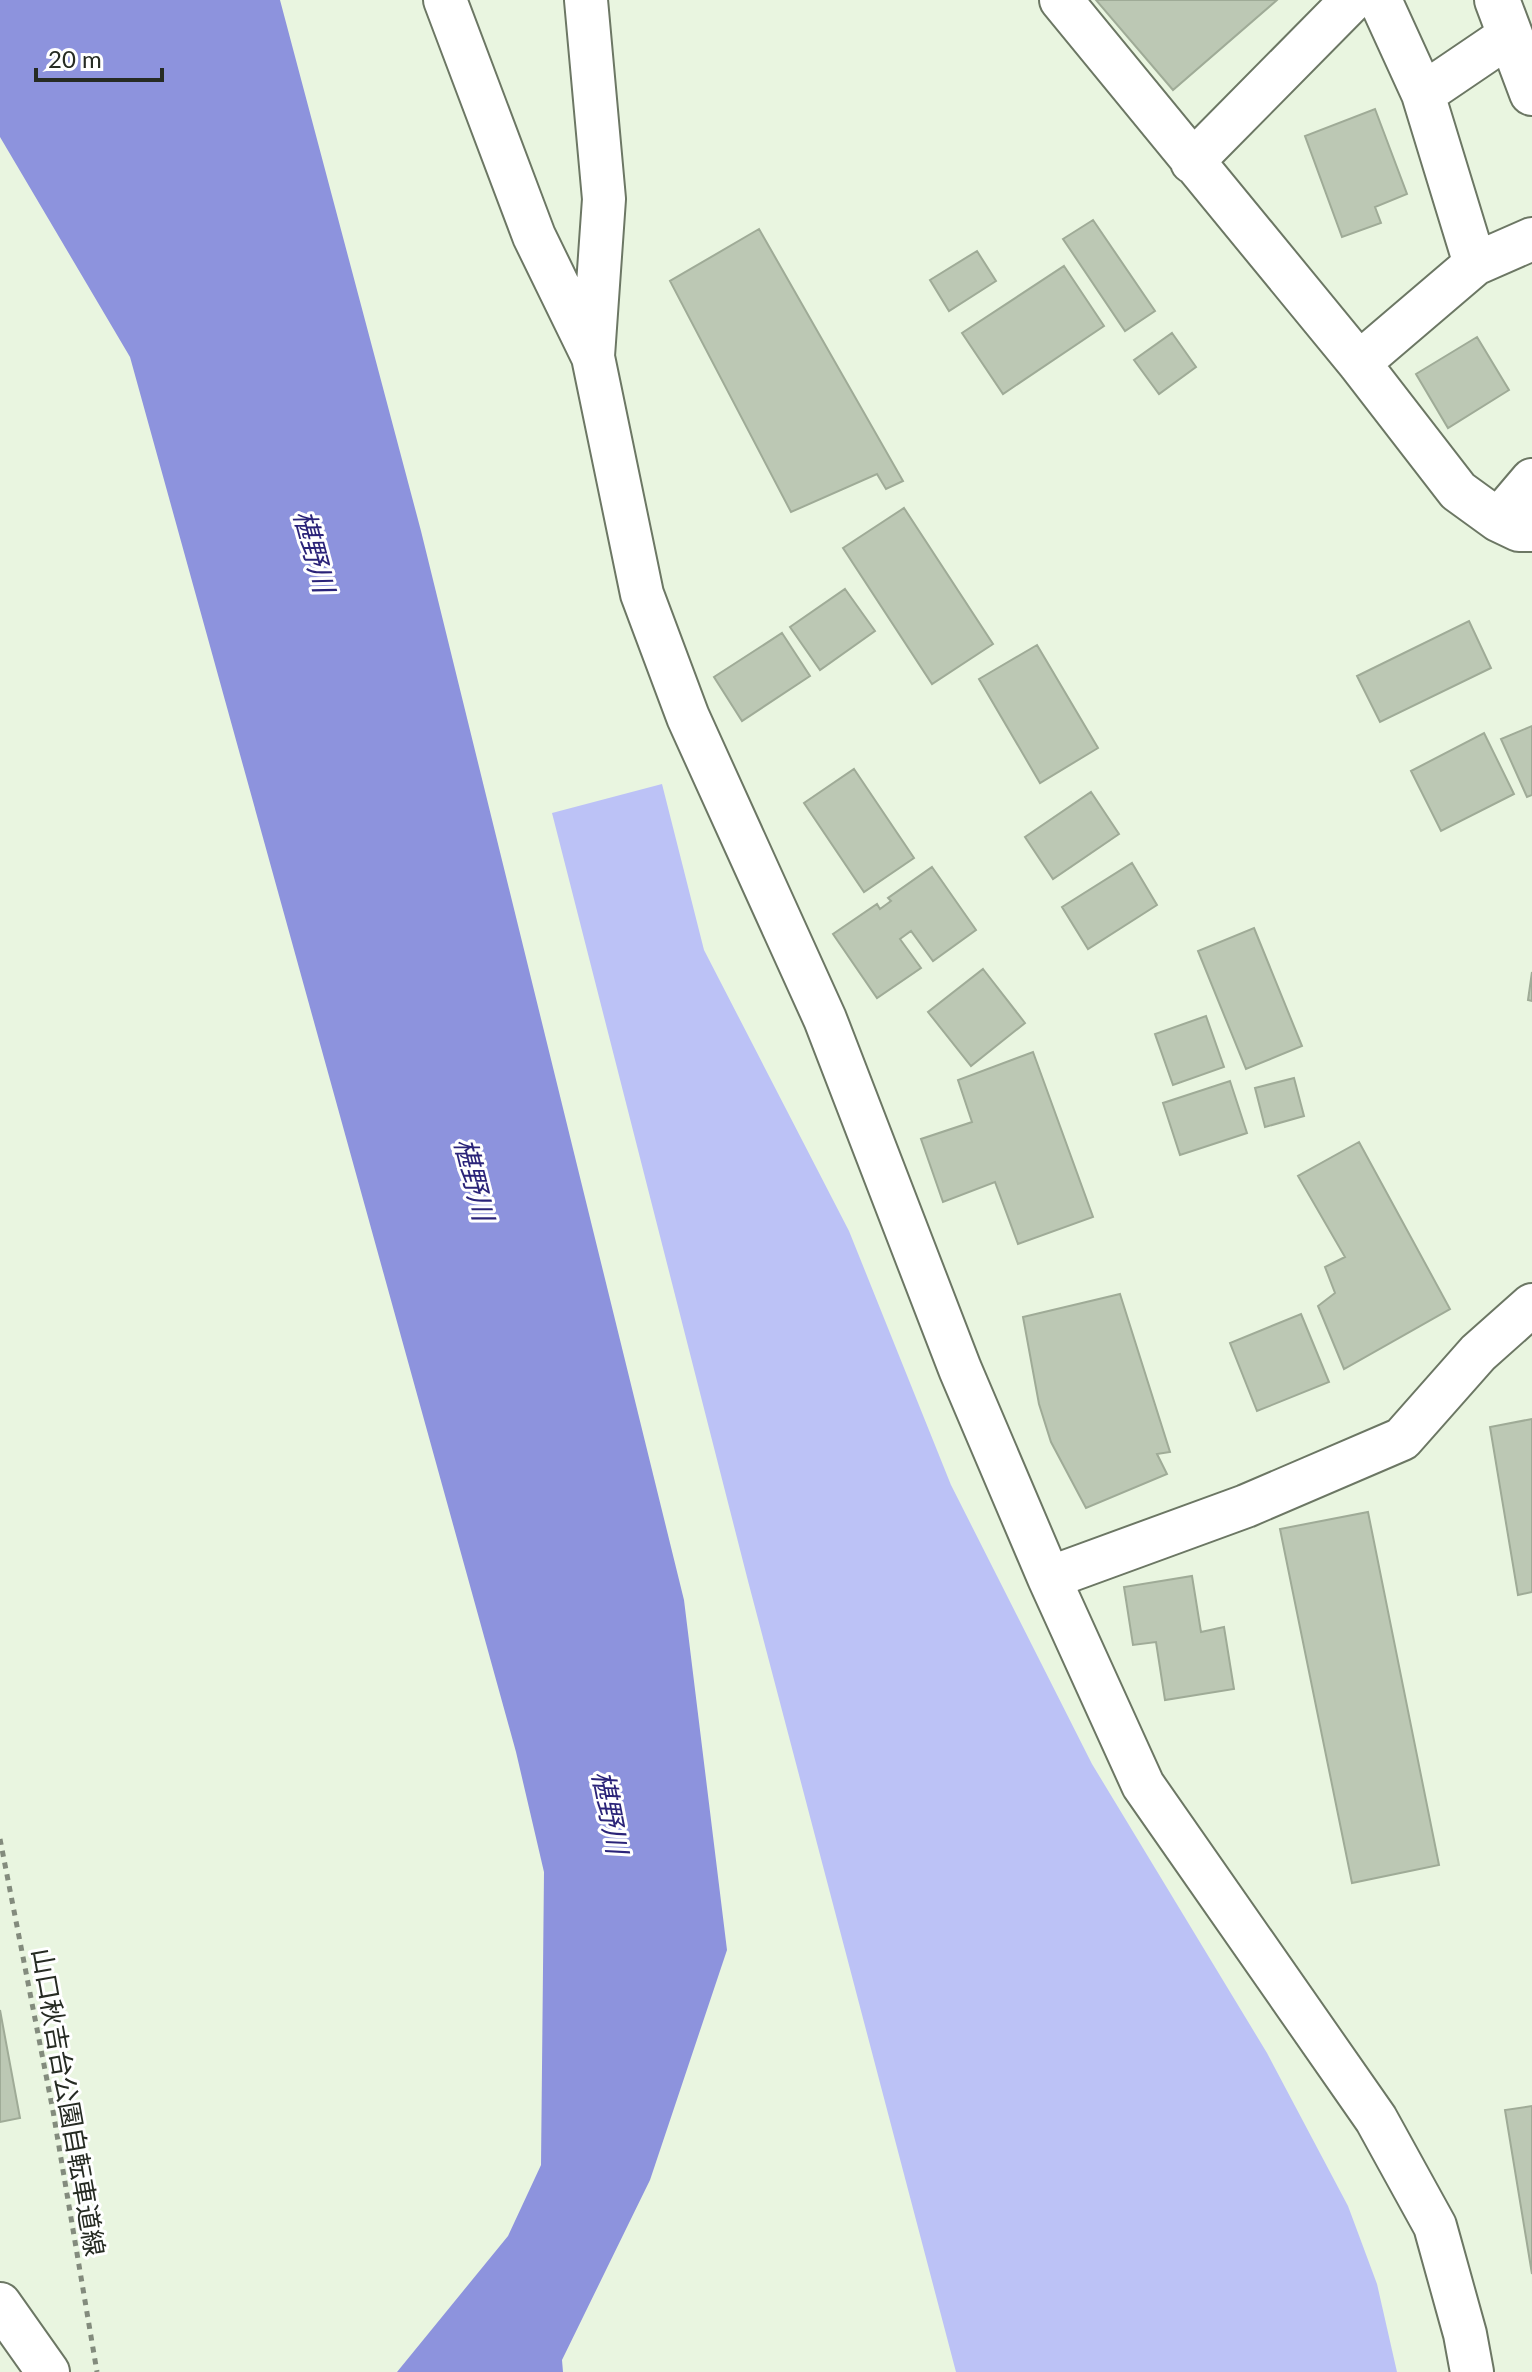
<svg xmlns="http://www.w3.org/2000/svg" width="1532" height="2372" viewBox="0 0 1532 2372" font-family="Lato,'Noto Sans JP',sans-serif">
<rect width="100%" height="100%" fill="#e9f5e0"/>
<path fill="#bcc2f6" d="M662,784l42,166 145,281 102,254 141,279 175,289 81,153 29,78 20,88h-441l-208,-791 -196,-768z"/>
<path fill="#8d93dd" d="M0,0h280l141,531 263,1069 43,350 -77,230 -88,180 1,12h-166l111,-136 33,-71 3,-293 -28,-120 -386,-1395 -130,-220z"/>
<path fill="#bcc8b4" stroke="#9fab97" stroke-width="2" d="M1096,0h181l-104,90z
M1375,109l32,85 -32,13 6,16 -39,14 -37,-101z
M1093,220l62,91 -30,20 -62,-92z
M759,229l144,252 -17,8 -9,-15 -86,38 -121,-231z
M977,251l19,30 -47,30 -19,-31z
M1064,266l40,60 -101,68 -41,-61z
M1172,333l24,34 -37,27 -25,-34z
M1477,337l32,53 -61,38 -32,-54z
M904,508l89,136 -61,40 -89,-136z
M845,589l30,42 -55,39 -30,-43z
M1469,621l22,47 -111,54 -23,-46z
M782,633l28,43 -68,45 -28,-44z
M1037,645l61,103 -58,35 -61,-104z
M1532,726v69l-5,2 -26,-58z
M1484,733l30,61 -73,37 -30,-60z
M854,769l60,89 -50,34 -60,-89z
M1091,792l28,42 -66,45 -28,-42z
M1132,863l25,42 -69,44 -26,-42z
M932,867l44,63 -43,31 -22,-30 -11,8 21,29 -44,30 -44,-64 44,-30 3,5 11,-8 -3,-3z
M1254,928l48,118 -56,23 -48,-118z
M983,969l42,54 -54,43 -43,-54z
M1532,972v29l-4,-1z
M1206,1016l18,51 -51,18 -18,-51z
M1033,1052l60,165 -75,27 -23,-62 -52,20 -22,-63 51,-17 -14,-42z
M1294,1078l10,38 -39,11 -10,-39z
M1230,1081l17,52 -67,22 -17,-52z
M1359,1142l91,167 -106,60 -26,-63 17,-13 -10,-26 20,-10 -47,-81z
M1120,1294l50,158 -13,2 10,20 -81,34 -35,-66 -12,-38 -16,-87z
M1301,1314l28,68 -72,29 -27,-68z
M1532,1419v173l-14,3 -28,-168z
M1368,1512l71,353 -87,18 -72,-354z
M1192,1576l9,56 23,-5 10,62 -69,11 -9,-58 -23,3 -9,-58z
M0,2010l20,108 -20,4z
M1532,2106v168l-27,-164z"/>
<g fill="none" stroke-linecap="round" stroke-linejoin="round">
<defs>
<path id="minor" d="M445,0l89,236 59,121 49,237 46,123 137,302 135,350 89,209 94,207 233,334 59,107 30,108 7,38
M586,0l18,199 -11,157
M1061,0l298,363 99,128 40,29 21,10h13
M1380,0l43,94
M1192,162l160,-162
M1475,264l-52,-170 87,-59
M1359,363l116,-99 57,-25
M1498,520l34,-40
M1049,1578l197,-72 156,-67 76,-86 54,-48
M0,2304l48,68"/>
<path id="major" d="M1497,0l35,93"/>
</defs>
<use href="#minor" stroke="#6c7764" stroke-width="46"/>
<use href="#major" stroke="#6c7764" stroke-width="48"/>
<path stroke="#838b7d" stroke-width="5" stroke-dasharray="6 6" stroke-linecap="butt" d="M0,1839l53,272 44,261"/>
<use href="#minor" stroke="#fff" stroke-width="42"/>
<use href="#major" stroke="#fff" stroke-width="44"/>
</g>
<g text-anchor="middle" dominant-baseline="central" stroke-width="6" stroke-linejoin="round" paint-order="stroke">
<g font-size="26" fill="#262b23" stroke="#fff">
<text transform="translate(69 2102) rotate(80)">山口秋吉台公園自転車道線</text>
</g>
<g font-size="28" font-style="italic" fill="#2a2378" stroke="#fff">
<text transform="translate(315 551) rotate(75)">椹野川</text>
<text transform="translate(475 1179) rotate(76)">椹野川</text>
<text transform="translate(611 1812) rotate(79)">椹野川</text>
</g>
</g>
<path d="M36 68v12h126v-12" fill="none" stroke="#262b23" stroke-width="4"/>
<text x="48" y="68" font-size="24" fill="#262b23" stroke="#ffffff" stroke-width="6" paint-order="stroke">20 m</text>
</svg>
